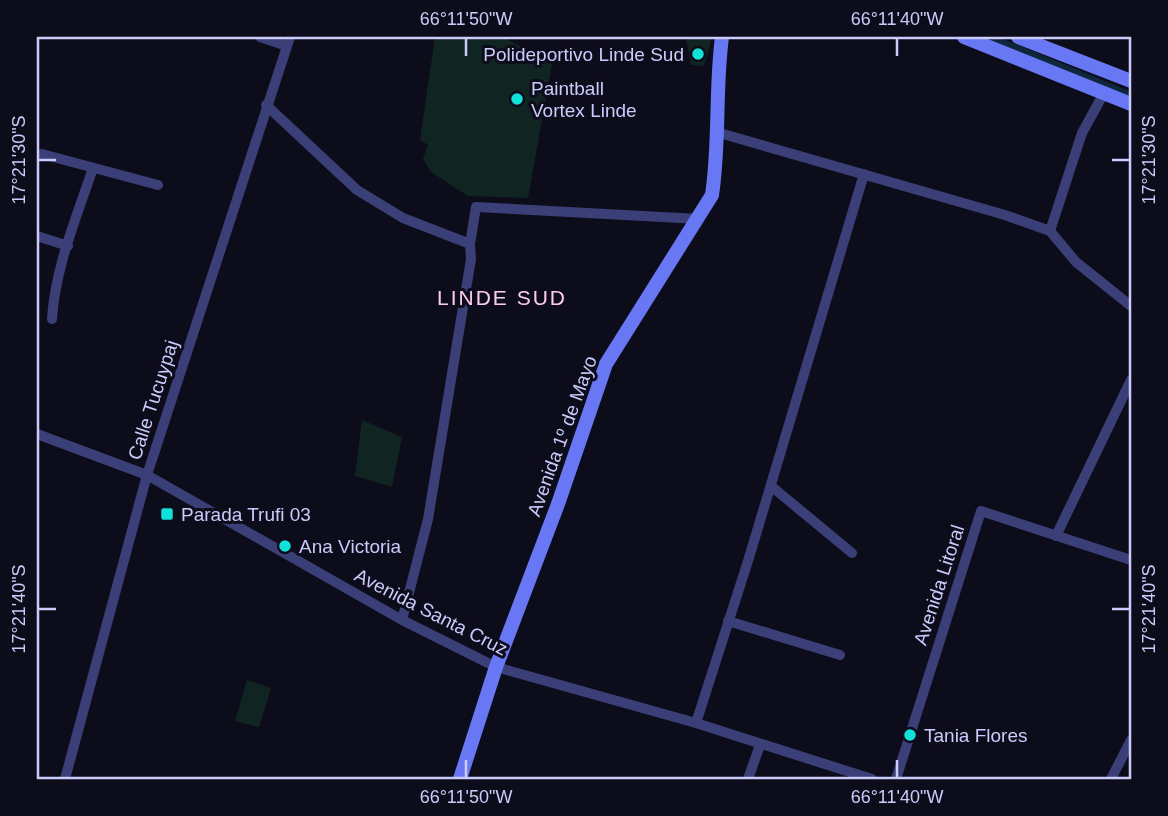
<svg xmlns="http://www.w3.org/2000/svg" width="1168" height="816" viewBox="0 0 1168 816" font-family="Arial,sans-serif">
<rect width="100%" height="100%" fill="#0d0c1b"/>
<path fill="#102521" d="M435,37h68l49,27 -24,134 -60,-2 -37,-24 -8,-13 5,-14 -8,-5z
M686,37h26l-8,29 -13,-1z
M362,420l40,17 -10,50 -37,-11z
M247,680l24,8 -12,39 -24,-6z"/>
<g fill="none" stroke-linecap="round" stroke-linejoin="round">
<path stroke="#0e273d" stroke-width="10" d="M985,37l146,60"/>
<path stroke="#3a4077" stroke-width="10" d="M260,37l27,9
M266,105l91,85 46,28 67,26 6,-37 223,12
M716,132l289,83 45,16 26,31 55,44
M42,154l116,31
M1050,231l32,-98 22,-40
M37,236l31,10
M52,319c3,-51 25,-103 41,-151
M37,434l110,41 255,145 94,47 200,56 176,56
M771,486l81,67
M1056,536l75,-156
M402,620l26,-101 43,-260 -1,-15
M728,621l112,34
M696,723l52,-162 116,-387
M65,779l82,-304 143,-438
M748,779l12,-34
M896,779l85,-268 150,49
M1111,779l20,-39"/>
<path stroke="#6878f4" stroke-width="14" d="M964,37l167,67
M1018,37l113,44
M460,779l36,-112 62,-163 48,-140 106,-169c8,-53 3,-106 10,-158"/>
</g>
<path fill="none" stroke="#cacbfb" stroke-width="2.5" d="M466,38v18M897,38v18M38,160h18M1112,160h18M38,609h18M1112,609h18M466,760v18M897,760v18"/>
<g fill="#10e2da" stroke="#0d0c1b" stroke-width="2.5">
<circle cx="698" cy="54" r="7"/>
<circle cx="517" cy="99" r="7"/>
<rect x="160" y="507" width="14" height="14" rx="3.5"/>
<circle cx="285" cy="546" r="7"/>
<circle cx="910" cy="735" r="7"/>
</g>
<g text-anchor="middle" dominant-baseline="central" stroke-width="6" stroke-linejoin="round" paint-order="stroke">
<g font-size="19" fill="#cacbfb" stroke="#0d0c1b" text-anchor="start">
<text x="684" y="54" text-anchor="end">Polideportivo Linde Sud</text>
<text x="531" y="88">Paintball<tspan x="531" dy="22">Vortex Linde</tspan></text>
<text x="181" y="514">Parada Trufi 03</text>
<text x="299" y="546">Ana Victoria</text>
<text x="924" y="735">Tania Flores</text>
</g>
<g font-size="19" fill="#cacbfb" stroke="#0d0c1b">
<text transform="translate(153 400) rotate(-72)">Calle Tucuypaj</text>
<text transform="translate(562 436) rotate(-70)">Avenida 1º de Mayo</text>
<text transform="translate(939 585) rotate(-72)">Avenida Litoral</text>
<text transform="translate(431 612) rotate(27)">Avenida Santa Cruz</text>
</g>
<g font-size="21" letter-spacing="2" fill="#fbccf1" stroke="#0d0c1b">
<text x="502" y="297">LINDE SUD</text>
</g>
</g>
<rect width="1168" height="816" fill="none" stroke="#0d0c1b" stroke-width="77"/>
<rect x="38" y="38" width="1092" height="740" fill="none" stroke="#cacbfb" stroke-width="2.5"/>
<g font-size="18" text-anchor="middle" fill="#cacbfb">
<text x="466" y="25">66°11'50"W</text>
<text x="897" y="25">66°11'40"W</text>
<text transform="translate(19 160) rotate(-90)" y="6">17°21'30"S</text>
<text transform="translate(1149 160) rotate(-90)" y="6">17°21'30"S</text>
<text transform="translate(19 609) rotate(-90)" y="6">17°21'40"S</text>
<text transform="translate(1149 609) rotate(-90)" y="6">17°21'40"S</text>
<text x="466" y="803">66°11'50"W</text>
<text x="897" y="803">66°11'40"W</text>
</g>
</svg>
